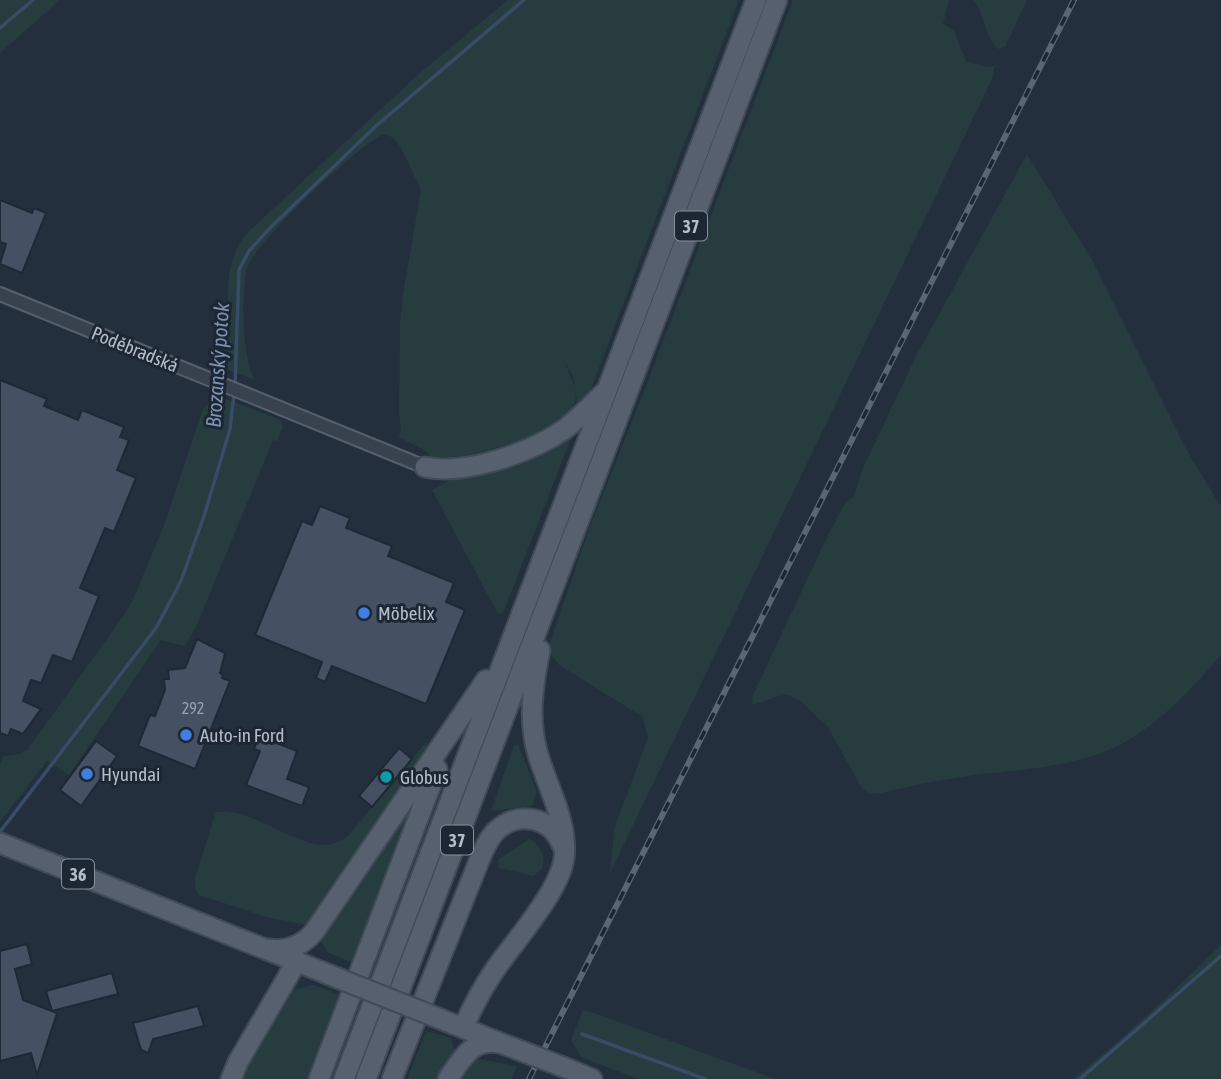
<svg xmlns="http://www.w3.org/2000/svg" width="1221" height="1079" viewBox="0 0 1221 1079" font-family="'Asap Condensed',sans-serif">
<rect width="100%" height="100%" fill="#242f3e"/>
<path fill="#263c3f" d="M0,0h60l-60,53z
M508,0h231l-150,394 -12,8 -4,-26 -9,-16c4,13 14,27 11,41 -7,30 -82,48 -108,54 -12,3 -26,2 -38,3l-1,-6 -29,-15 2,-9 -2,-15 1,-88 3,-30 18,-105 -20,-42 -7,-10 -10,-4c-24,9 -131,110 -137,135 -6,24 -5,91 8,111l-42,-16 10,-5c11,-41 -6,-88 23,-125l176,-163z
M793,0h156l-6,24 11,7 12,30 22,6 7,-2 -3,14 -382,794 4,-44 34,-91 -5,-21 -84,-52 -11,-15 2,-8 39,-113 57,-143z
M973,0h54l-22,47 -7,2c-14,-12 -12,-35 -25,-49z
M1027,154l65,106 94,189 35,58v148c-28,33 -57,64 -94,86 -50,29 -117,28 -172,37 -26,4 -53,10 -78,16l-10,-2 -6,-5 -33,-60 -29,-27 -12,-5 -8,1 -27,9 1,-10 75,-160 16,-30 10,-9 9,-28 53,-112z
M224,398l57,22 2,7 -6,14 -4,-1 -76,185 -12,21 -24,-6 -92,135 -22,-14 -47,61v-58l4,-8 16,-2 8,-5 98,-137 8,-15 31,-74 38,-114 7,-8 4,1z
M572,436l-69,177 -5,1 -66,-124 25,-14 97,-29z
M426,742l4,5 -118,179 -45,-9 -68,-22 -4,-6v-11l21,-66c34,-6 78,35 112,33 8,-1 14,-5 20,-9z
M518,744l19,48 -5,14 -41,5 23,-66z
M425,781l-70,183 -28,-12 -6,-11z
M529,839c12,7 16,15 14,29l-10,8 -34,-8 -1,-8z
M1221,945v134h-148c52,-42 100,-87 148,-134z
M314,985l29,11 -31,83h-71l3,-13 40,-68 11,-9z
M583,1010l14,4 178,65h-137l-57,-22 -10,-17z
M426,1031l25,7 4,14 -17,27h-31z
M474,1058l43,8 -6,13h-55z"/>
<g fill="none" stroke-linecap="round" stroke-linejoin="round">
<path stroke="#394c67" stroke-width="3.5" d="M0,28l33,-28
M235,386l4,-116 10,-19 21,-23 106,-102 148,-126
M0,832l156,-204 25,-47 24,-68 25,-84 4,-35
M582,1034l123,45
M1080,1079l141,-123"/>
</g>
<path fill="#455162" stroke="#1f2835" stroke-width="2" d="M0,200l32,13 2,-5 12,5 -24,60 -22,-9 6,-20 -6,-2z
M0,380l47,19 -3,7 34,14 4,-10 42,17 -4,10 9,3 -12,30 19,8 -22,54 -9,-4 -25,60 19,8 -27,66 -19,-7 -12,28 -10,-3 -8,21 18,8 -18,25 -12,-5 -3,7 -8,-3z
M320,506l30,12 -4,10 46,18 -4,10 66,27 -8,19 19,8 -39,94 -94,-38 -7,16 -9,-4 6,-16 -67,-27 47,-114 10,4z
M197,639l28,14 -5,20 3,2 -1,3 8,3 -35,88 -57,-23 12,-31 5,1 10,-26 -1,-11h5l-1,-9 17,-2z
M259,736l38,15 -10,28 22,8 -7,19 -56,-21 14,-34 -6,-2z
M96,741l21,15 -36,50 -21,-16z
M399,748l13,11 -40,48 -13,-11z
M27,944l5,20 -17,5 8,31 34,13 -20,62 -6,-22 -31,8v-110z
M112,973l6,21 -66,17 -6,-20z
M198,1006l6,20 -51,13 -5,14 -7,-3 -8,-27z"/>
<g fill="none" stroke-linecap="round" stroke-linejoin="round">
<defs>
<path id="minor" d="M0,294l425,173"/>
<path id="primary" d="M425,467c40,9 107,-15 140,-38 14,-11 27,-25 40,-37
M0,843l340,136
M262,948c21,5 38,0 52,-16l172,-252
M433,1016l70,28
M463,1028c9,-20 19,-39 31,-57 20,-29 65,-79 70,-112 5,-37 -18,-74 -27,-108 -9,-34 -4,-67 3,-101
M571,1070l21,9
M231,1079l7,-17 59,-101
M319,1079l118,-310
M344,1079l412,-1079
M366,1079l411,-1079
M392,1079l89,-223c4,-8 7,-17 14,-24 21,-22 56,-16 67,13
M448,1079c13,-19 24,-41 51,-36"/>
</defs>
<use href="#minor" stroke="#565f6c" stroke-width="16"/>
<use href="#primary" stroke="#414a57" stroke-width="23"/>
<use href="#minor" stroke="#38414e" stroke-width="12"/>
<use href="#primary" stroke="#56606e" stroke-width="19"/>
<defs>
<path id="rail" d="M529,1079l545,-1079"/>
</defs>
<use href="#rail" stroke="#5a6575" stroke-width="6"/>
<use href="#rail" stroke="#1d2633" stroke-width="3.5" stroke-dasharray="10" stroke-linecap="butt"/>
<defs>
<path id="primary-bridge" d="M340,979l93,37
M503,1044l68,26"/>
</defs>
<use href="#primary-bridge" stroke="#414a57" stroke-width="23" stroke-linecap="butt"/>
<use href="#primary-bridge" stroke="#56606e" stroke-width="19"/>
</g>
<g fill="#3f7fe0" stroke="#1d2633" stroke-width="2.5">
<circle cx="364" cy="613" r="7"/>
<circle cx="186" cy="735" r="7"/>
<circle cx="87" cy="774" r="7"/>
</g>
<circle fill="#0f9aa8" stroke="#1d2633" stroke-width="2.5" cx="386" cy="777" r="7"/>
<g text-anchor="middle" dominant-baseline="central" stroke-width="6" stroke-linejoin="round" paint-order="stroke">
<g font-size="16" fill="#98a1af">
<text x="193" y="708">292</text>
</g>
<g fill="#1d2633" stroke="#878f9c" stroke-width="2">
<rect x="675" y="211.5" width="32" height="29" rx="5"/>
<rect x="441" y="825.5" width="32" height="29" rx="5"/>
<rect x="62" y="859.5" width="32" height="29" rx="5"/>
</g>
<g font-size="18" font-weight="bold" fill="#b4bcc9">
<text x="691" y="226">37</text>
<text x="457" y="840">37</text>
<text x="78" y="874">36</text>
</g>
<g font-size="19" fill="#b4bcc9" stroke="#1d2633">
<text transform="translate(135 349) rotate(22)">Poděbradská</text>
</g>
<g font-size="19" fill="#b4bcc9" stroke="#1d2633" text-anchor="start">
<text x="378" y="613">Möbelix</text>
<text x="200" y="735">Auto-in Ford</text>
<text x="101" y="774">Hyundai</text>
<text x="400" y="777">Globus</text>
</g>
<g font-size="21" font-style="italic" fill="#7c92b1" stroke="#1d2633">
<text transform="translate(217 365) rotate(-86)">Brozanský potok</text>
</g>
</g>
</svg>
